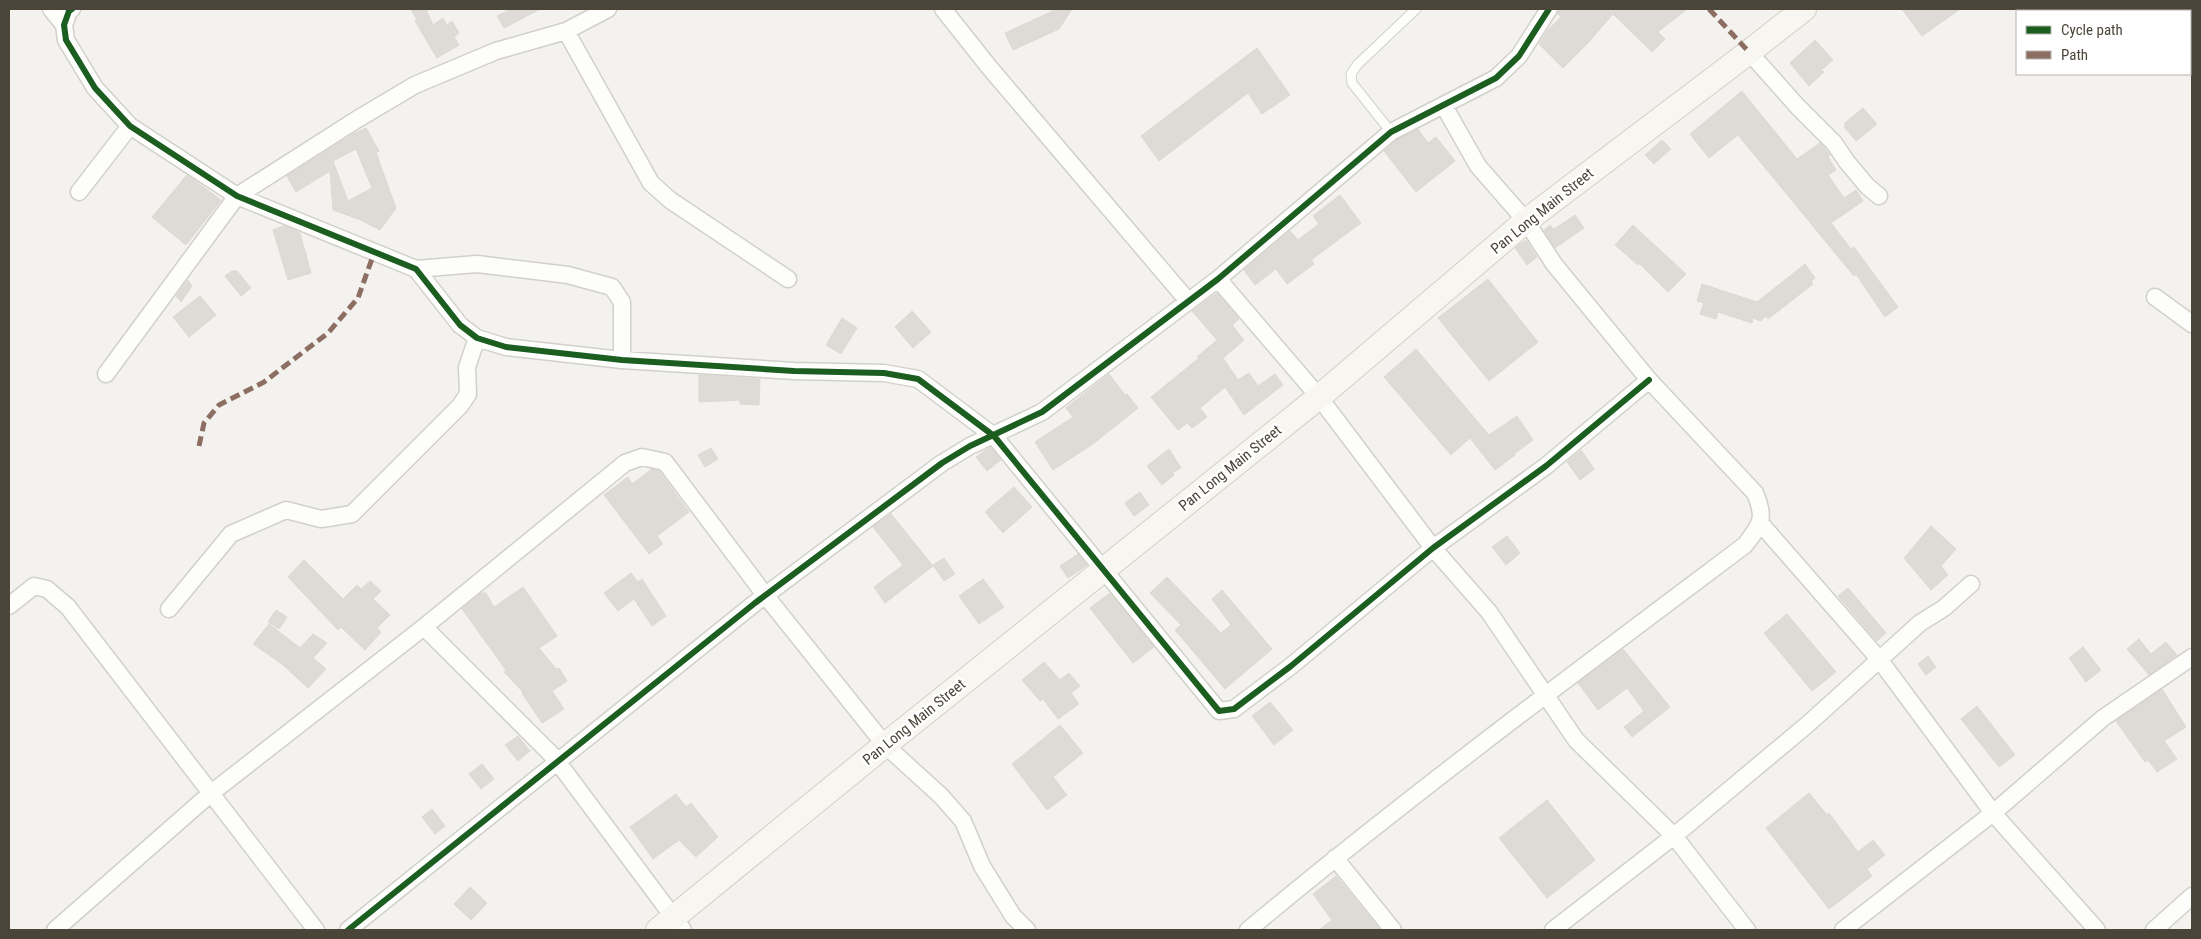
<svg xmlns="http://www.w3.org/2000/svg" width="2201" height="939" viewBox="0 0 2201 939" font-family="'Roboto Condensed',sans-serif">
<rect width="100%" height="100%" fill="#f4f2ee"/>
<path fill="#dedbd6" stroke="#dcd9d4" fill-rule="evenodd" d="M411,9h15l7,16 10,-7 4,7 5,-4 7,12 -5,4 5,8 -22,13 -22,-37 2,-1z
M511,9h29l-36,19 -7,-12z
M1057,9h15l-13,20 -46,21 -8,-17z
M1559,9h128l-29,23 7,7 -13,13 -39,-38 -26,30 -24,24 -24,-24 9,-14 13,-13 -3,-3z
M1902,9h58l-38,27z
M1815,40l18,20 -12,10 3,2 -15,14 -19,-23z
M1257,48l33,47 -28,19 -14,-21 -89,68 -18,-25z
M1742,91l55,68 23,-16 10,12 -2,2 8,13 -8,5 16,23 12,-8 7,11 -32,22 20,26 3,-2 44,60 -13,10 -29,-43 -2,2 -116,-141 -29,23 -19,-24z
M1863,108l14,16 -21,17 -11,-13v-5z
M366,128l13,23 -3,2 20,55 -16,22 -19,-10 -28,-10 -3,-39 -34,21 -9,-16 66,-42zM356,149l16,39 -24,13 -15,-40z
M1418,129l10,14 8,-6 19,24 -39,31 -32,-41 13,-11z
M1662,140l9,9 -17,15 -9,-9z
M187,175l34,25 -35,45 -34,-28z
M1340,195l21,28 -50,37 3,4 -27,20 -11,-15 -21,16 -11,-15 46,-39 8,9 21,-16 -6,-8z
M1575,215l9,13 -29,20 -11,-18 6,-5 3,4 6,-3z
M1633,225l53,49 -18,18 -29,-29 -1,2 -23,-20z
M284,226l16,7 11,40 -23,7 -15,-50z
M1526,240l11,17 -10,8 -12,-17z
M1805,264l10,14 -4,3 2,3 -45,35 -2,-3 -5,5 -8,-3 -1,5 -34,-11 -2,7 -16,-5 4,-11 -7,-2 5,-17 55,18z
M232,271h5l14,17 -10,8 -16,-20z
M1488,279l50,63 -49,39 -51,-63z
M188,280l4,6 -11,16 -5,-6z
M1217,293l22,26 -7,6 12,15 -21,18 15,22 11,-7 9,13 17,-12 8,11 -39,30 -19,-28 -25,21 7,9 -15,11 -5,-5 -9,7 -27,-33 48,-39 -2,-1 20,-17 -25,-29z
M200,296l16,19 -27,22 -16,-20z
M912,311l19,21 -18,16 -18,-21z
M842,318l15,10 -16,26 -15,-9z
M1416,349l73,86 28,-19 16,24 -19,14 1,1 -20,15 -25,-32 -19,17 -67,-78z
M1109,374l16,21 2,-1 11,14 -45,36 -40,26 -18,-28 38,-25 -7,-9z
M699,375l61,4 -1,26 -19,-1v-4l-41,2z
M990,447l11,13 -14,11 -11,-14z
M711,448l7,11 -13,8 -7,-12z
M1169,449l12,19 -9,5 2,2 -12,10 -15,-19z
M1581,450l13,19 -14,11 -13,-18z
M652,469l7,2 30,41 -32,24 6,8 -14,10 -45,-59 24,-18 4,7z
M1014,487l18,20 -29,26 -18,-21z
M1140,492l9,13 -15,11 -9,-13z
M891,514l42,52 -48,37 -11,-16 29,-22 -30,-38z
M1931,526l25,23 -15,17 7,9 -17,15 -27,-32z
M1507,536l13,17 -14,12 -14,-18z
M1078,554l9,11 -19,13 -8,-12z
M944,558l11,16 -11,7 -11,-16z
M304,560l39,39 14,-14 4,4 9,-8 11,10 -8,8 17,16 -13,13 4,4 -16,18 -24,-23 -3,3 -50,-53z
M631,573l7,9 4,-3 24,37 -14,10 -18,-27 -16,12 -14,-18z
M1167,577l54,56 10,-8 -19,-26 10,-9 50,59 -47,40 -50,-59 6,-5 -31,-32z
M983,579l21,28 -25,17 -20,-28z
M523,587l34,49 -18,12 17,21 3,-1 8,13 -15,10 12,18 -22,14 -20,-30 1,-1 -19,-20 2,-2 -44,-61 19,-16h5l8,14z
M1848,588l38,45 -9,8 -39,-45z
M1110,593l44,54 -21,16 -43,-55z
M276,610l11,7 -8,12 -11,-7z
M1787,614l49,58 -24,19 -48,-58z
M269,624l31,24 13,-14 14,9 -14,15 13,11 -18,19 -26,-24 -29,-20z
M2139,639l12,15 15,-12 11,13 -28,20 -22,-26z
M2083,647l18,23 -15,12 -17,-24z
M1623,649l47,58 -38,30 -8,-10 20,-16 -17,-23 -29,22 -20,-27z
M1928,656l8,11 -10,8 -8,-11z
M1044,662l16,18 9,-7 11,13 -9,7 8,11 -21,15 -15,-20 -3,2 -18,-21z
M2162,689l24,38 -22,14 13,18 -20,13 -9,-12 -3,2 -29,-41z
M1270,702l23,28 -19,15 -22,-29z
M1977,706l38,49 -16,12 -38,-48z
M1060,725l23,28 -30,24 14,18 -20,15 -35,-46z
M518,736l12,15 -12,10 -13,-16z
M482,764l12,15 -13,10 -12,-15z
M1809,793l18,22 2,-2 29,39 15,-12 12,15 -18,14 5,7 -43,33 -63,-81z
M676,794l10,13 5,-4 27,34 -22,20 -17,-17 -26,19 -23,-32z
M1547,800l48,60 -48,38 -48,-60z
M432,809l13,17 -10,8 -13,-17z
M1336,876l44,54h-61l13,-10 -19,-26z
M470,887l17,16 -16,17 -17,-16z"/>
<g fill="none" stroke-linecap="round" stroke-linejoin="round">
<defs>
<path id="lane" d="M1391,132l-39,-49 -1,-9 6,-9 59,-56"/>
<path id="street" d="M51,9l13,16
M72,9l-3,2 -5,14 2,15 29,48 35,38 107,70 179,73 44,56 17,13 29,9 116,13 172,11 90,2 34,6 76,57 225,275 15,-2 57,-43 142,-118 113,-82 103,-86
M943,9l46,58 199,234
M2139,11l5,-2
M566,31l85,152 19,17 118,79
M1749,52l49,55 36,36 13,19 20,24 12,10
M79,192l51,-66
M416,269l61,-5 91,11 44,12 10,15v58
M1218,279l101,118 114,151 56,64 87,128 98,96 73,94
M2155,297l37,27
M106,374l131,-178 119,-76 59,-35 81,-34 70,-20 42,-22
M1761,524l118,135 114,154 104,117
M9,606l25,-20 13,3 21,18 248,323
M169,609l62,-75 55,-24 35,9 31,-5 108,-108 8,-12 -1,-27 10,-29
M424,627l130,130 129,173
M1335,858l58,72
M55,930l155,-136 214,-167 201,-164 17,-6 23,5 100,133 120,150 56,51 22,25 19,45 31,50 14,14
M348,930l407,-327 187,-140 28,-17 72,-34 176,-133 173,-147 105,-54 23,-22 30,-47
M1248,930c161,-134 329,-259 497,-385 16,-21 21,-26 10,-52l-106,-113 -95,-116 -28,-43 -48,-55 -34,-60
M1553,930l121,-94 134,-112 112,-101 24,-15 27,-24
M1843,930l150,-117 110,-95 89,-61
M2154,930l38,-34"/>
<path id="secondary" d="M658,930l227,-185 434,-348 207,-176 223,-169 55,-43"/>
</defs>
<use href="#lane" stroke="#d2d0cb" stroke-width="11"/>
<use href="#street" stroke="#d2d0cb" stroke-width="19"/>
<use href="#secondary" stroke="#d3cfc5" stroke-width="26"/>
<use href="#lane" stroke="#fdfdfc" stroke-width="9"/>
<use href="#street" stroke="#fdfdfc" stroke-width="16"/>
<use href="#secondary" stroke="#f7f6f1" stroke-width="24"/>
<path stroke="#8d6e63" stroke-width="5" stroke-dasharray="10 5" stroke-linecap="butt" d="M1709,9l40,43
M199,446l5,-23 15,-18 45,-23 64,-49 30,-35 16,-45"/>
<defs>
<path id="cycleway" d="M72,9l-3,2 -5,14 2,15 29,48 35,38 107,70 179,73 44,56 17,13 29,9 116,13 172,11 90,2 34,6 76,57 225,275 15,-2 57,-43 142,-118 113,-82 103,-86
M348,930l407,-327 187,-140 28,-17 72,-34 176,-133 173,-147 105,-54 23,-22 30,-47"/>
</defs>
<use href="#cycleway" stroke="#fff" stroke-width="9"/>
<use href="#cycleway" stroke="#1b5e20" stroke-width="6"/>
</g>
<g text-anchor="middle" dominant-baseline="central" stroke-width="5" stroke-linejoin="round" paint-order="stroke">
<g font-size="15" fill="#4b4439" stroke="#fff">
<text transform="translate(1542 211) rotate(-39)">Pan Long Main Street</text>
<text transform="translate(1230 468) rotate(-39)">Pan Long Main Street</text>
<text transform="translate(914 722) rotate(-39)">Pan Long Main Street</text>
</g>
</g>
<rect width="2201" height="939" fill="none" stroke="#4b4439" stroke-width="20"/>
<rect x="2016" y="10" width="175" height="65" fill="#ffffff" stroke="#b7b4b0"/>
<rect x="2026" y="26" width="25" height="8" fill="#1b5e20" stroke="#b7b4b0"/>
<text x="2061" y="35" font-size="15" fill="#4b4439">Cycle path</text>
<rect x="2026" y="51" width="25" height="8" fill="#8d6e63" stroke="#b7b4b0"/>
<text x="2061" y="60" font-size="15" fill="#4b4439">Path</text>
</svg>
